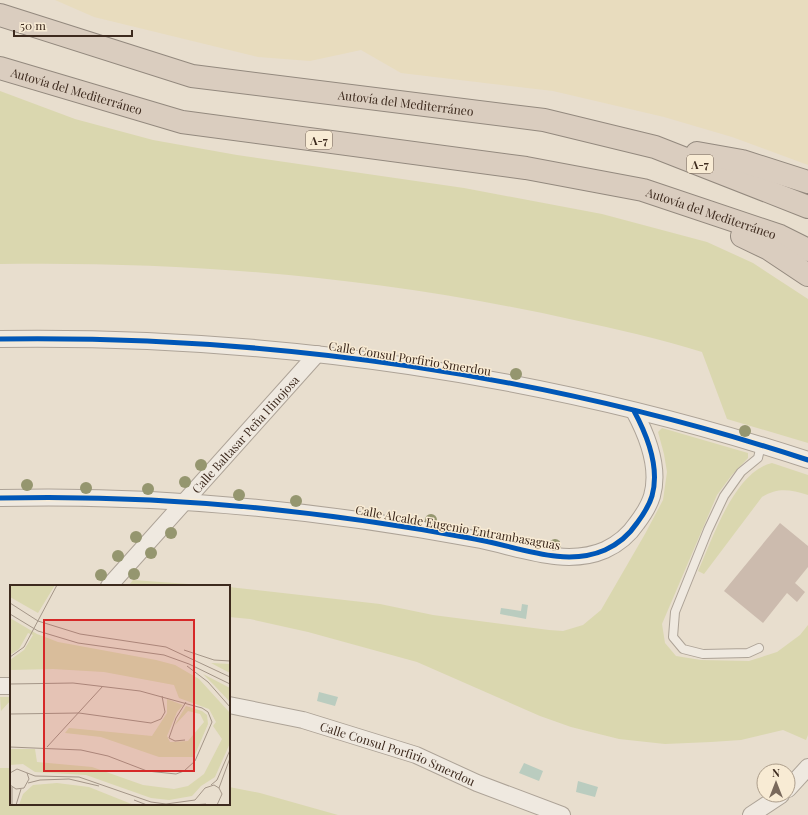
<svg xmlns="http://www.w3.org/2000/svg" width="808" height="815" viewBox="0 0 808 815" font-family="'Playfair Display',serif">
<rect width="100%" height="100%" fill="#e8dece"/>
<path fill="#e8dcbe" d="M55,0h753v165l-76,-28 -68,-20 -111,-26 -152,-18 -40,-23 -51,11 -52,-4 -164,-40z"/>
<path fill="#dad7af" d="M0,91l75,28 78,21 84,15 227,33 138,26 105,28 46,21 55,36v144l-81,-24 -25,-67c-42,-13 -85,-23 -128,-32 -188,-42 -382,-59 -574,-56z
M662,428l86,25v5l-17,18 -14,19 -55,129 3,19 11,13 25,4 48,1 28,-9 23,-17 8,-10v110l-2,5 -23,-10 -42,10 -30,2 -46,2 -46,-5 -48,-12 -31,-11 -123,-54 -109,-30 -58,-13 -21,-2v-30l151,17 53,11 116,15 14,1 20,-6 18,-15 44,-76 18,-34 4,-28 -3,-18 -6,-22z
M772,463l36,12v20c-18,-5 -29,-8 -46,2l-58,77 -6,-3c15,-33 36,-99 74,-108z
M133,580l83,6h-88z
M0,697h11v3l-10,11z
M0,768h11v36h218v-17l31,6 78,22h-338z"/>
<path fill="#baccbf" d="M522,604l6,1 -2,14 -26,-5 1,-6 20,3z
M319,692l19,5 -3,9 -18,-5z
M524,763l19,8 -4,10 -20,-8z
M578,781l20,6 -3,10 -19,-5z"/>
<path fill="#ccbbae" d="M780,523l28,23v21l-13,16 10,9 -8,10 -10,-9 -24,30 -39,-32z"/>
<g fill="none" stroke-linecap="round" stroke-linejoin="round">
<defs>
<path id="service" d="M759,648l-11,5 -45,1 -20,-5 -10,-12 2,-25 33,-82 16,-34 17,-24 17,-14 3,-13"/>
<g id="minor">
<path d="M0,339c273,-4 549,36 808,121"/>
<path d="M0,498c159,-4 319,12 475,41 41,7 89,29 130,11 13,-6 24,-15 32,-27 6,-8 12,-17 15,-27 8,-28 -5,-61 -18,-85"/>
<path id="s1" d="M109,586l208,-232"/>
<path d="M0,686h11"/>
<path id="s2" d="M229,705l74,15 113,35 61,28 85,32"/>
<path d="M788,789l20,-22"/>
<path d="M751,815l30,-20"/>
</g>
<g id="motorway">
<path id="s3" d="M0,15l192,61 352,44 111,27 153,60"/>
<path id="s4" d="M0,68l182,54 344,46 117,22 137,46 28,14"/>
<path d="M697,153l45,8 66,21"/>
<path d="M742,236l27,13 39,26"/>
</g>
</defs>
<use href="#service" stroke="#ada397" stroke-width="10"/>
<use href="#minor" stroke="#ada397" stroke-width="18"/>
<use href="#motorway" stroke="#93897e" stroke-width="24"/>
<use href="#service" stroke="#efe9e0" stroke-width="8"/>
<use href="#minor" stroke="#efe9e0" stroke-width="16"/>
<use href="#motorway" stroke="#dacdbf" stroke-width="22"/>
<defs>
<path id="cycleway" d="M0,339c273,-4 549,36 808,121
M0,498c159,-4 319,12 475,41 41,7 89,29 130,11 13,-6 24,-15 32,-27 6,-8 12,-17 15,-27 8,-28 -5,-61 -18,-85"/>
</defs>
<use href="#cycleway" stroke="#f8ebd4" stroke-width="8"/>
<use href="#cycleway" stroke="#0057b8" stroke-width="5"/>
</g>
<g fill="#95966f">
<circle cx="516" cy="374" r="6"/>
<circle cx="745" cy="431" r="6"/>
<circle cx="201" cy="465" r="6"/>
<circle cx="185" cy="482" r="6"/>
<circle cx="27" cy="485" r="6"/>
<circle cx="86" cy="488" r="6"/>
<circle cx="148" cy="489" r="6"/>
<circle cx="239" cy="495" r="6"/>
<circle cx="296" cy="501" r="6"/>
<circle cx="431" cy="520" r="6"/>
<circle cx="171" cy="533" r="6"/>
<circle cx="136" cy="537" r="6"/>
<circle cx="555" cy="545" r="6"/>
<circle cx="151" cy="553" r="6"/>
<circle cx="118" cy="556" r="6"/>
<circle cx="134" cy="574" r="6"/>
<circle cx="101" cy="575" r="6"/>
</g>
<g text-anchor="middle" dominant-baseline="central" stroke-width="3" stroke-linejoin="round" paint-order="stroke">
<g fill="#f8ebd4" stroke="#756455" stroke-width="1">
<rect x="306" y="131" width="26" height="18" rx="3"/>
<rect x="687" y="155" width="26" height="18" rx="3"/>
</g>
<g font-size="11" font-weight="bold" fill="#3d2a1e">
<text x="319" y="140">A-7</text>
<text x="700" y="164">A-7</text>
</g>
<g font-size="12" fill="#3d2a1e" stroke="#f8ebd4">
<text stroke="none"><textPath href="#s4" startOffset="80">Autovía del Mediterráneo</textPath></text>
<text stroke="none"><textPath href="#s3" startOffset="417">Autovía del Mediterráneo</textPath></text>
<text stroke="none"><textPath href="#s4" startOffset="728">Autovía del Mediterráneo</textPath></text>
<text transform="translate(410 358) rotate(9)">Calle Consul Porfirio Smerdou</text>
<text stroke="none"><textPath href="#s1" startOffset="204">Calle Baltasar Peña Hinojosa</textPath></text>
<text transform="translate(458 527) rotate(10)">Calle Alcalde Eugenio Entrambasaguas</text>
<text stroke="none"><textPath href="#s2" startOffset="176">Calle Consul Porfirio Smerdou</textPath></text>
</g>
</g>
<g transform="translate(10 585)">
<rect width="220" height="220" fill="#e8dece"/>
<path d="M0,0h45l-17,28 -28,-16zM0,33l27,16 21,8 98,18 19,5 24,14 31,34v30l-15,34 -14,9 -9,10 -23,4 -18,-2 -65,-23 -51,-3 -12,-8 -13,1v-16h25l2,13 55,5 51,18 31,4 14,-3 16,-12 18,-35 -9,-13 3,-4 -7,-13 -30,-11 -5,-13 -70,-13 -51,-3 -43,1v-10l14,-10 9,-15 -5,-2 -9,16 -9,6zM201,78l19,1v9zM193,89l27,14v14l-16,-17zM157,114l16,6 -6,7 -10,24 3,6 18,-1 16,-19 -4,-8 -12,-3 -14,15 12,-20 16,5 5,4 1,9 -14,33h-35l-58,-20 -36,-4 4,-5 83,8 15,-23zM47,198l32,4 45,18h-115l4,-11 10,-9z" fill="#dad7af"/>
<path fill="none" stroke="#a49688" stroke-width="1" d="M0,18l28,18 42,13 86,13 64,30M0,29l28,17 40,12 86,12 25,9 41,20M174,65l30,10 16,1M0,72l14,-10 33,-62M177,81l21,16 22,25M0,99l63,-1 67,8 62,17 6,4 4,10 -17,39 -11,10 -8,3 -29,-3 -39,-15 -27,-6 -71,-3M0,129l69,-1 72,10 10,-4 4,-7 -3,-16M175,155l-10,1 -6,-3 7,-20 10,-16M37,162l56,-61M0,188l7,-4 18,7 44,1 72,25 15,2 29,-4 10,-12 9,-3 5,3 3,6 -5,11M18,198l12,-3 29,-1 30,7M0,200l6,4 8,-1 5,-9 -2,-6M201,200l6,-5 13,-30M209,203l11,-30M124,215l13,5M2,220v-18M6,220l5,-16M182,220l14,-1"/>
<path fill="#d62828" fill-opacity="0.15" stroke="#d62828" stroke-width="2" d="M34,35h150v151h-150z"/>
<rect width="220" height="220" fill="none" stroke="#3d2a1e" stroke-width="2"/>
</g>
<g transform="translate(776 783)"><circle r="19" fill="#f8ebd4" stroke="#ad9e8b"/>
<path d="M0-3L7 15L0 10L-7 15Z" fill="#79695c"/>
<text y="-6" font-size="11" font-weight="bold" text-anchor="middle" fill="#3d2a1e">N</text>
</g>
<path d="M14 30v6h118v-6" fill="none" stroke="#3d2a1e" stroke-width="2"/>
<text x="20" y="30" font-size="12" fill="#3d2a1e" stroke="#f8ebd4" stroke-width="3" paint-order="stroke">50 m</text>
</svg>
